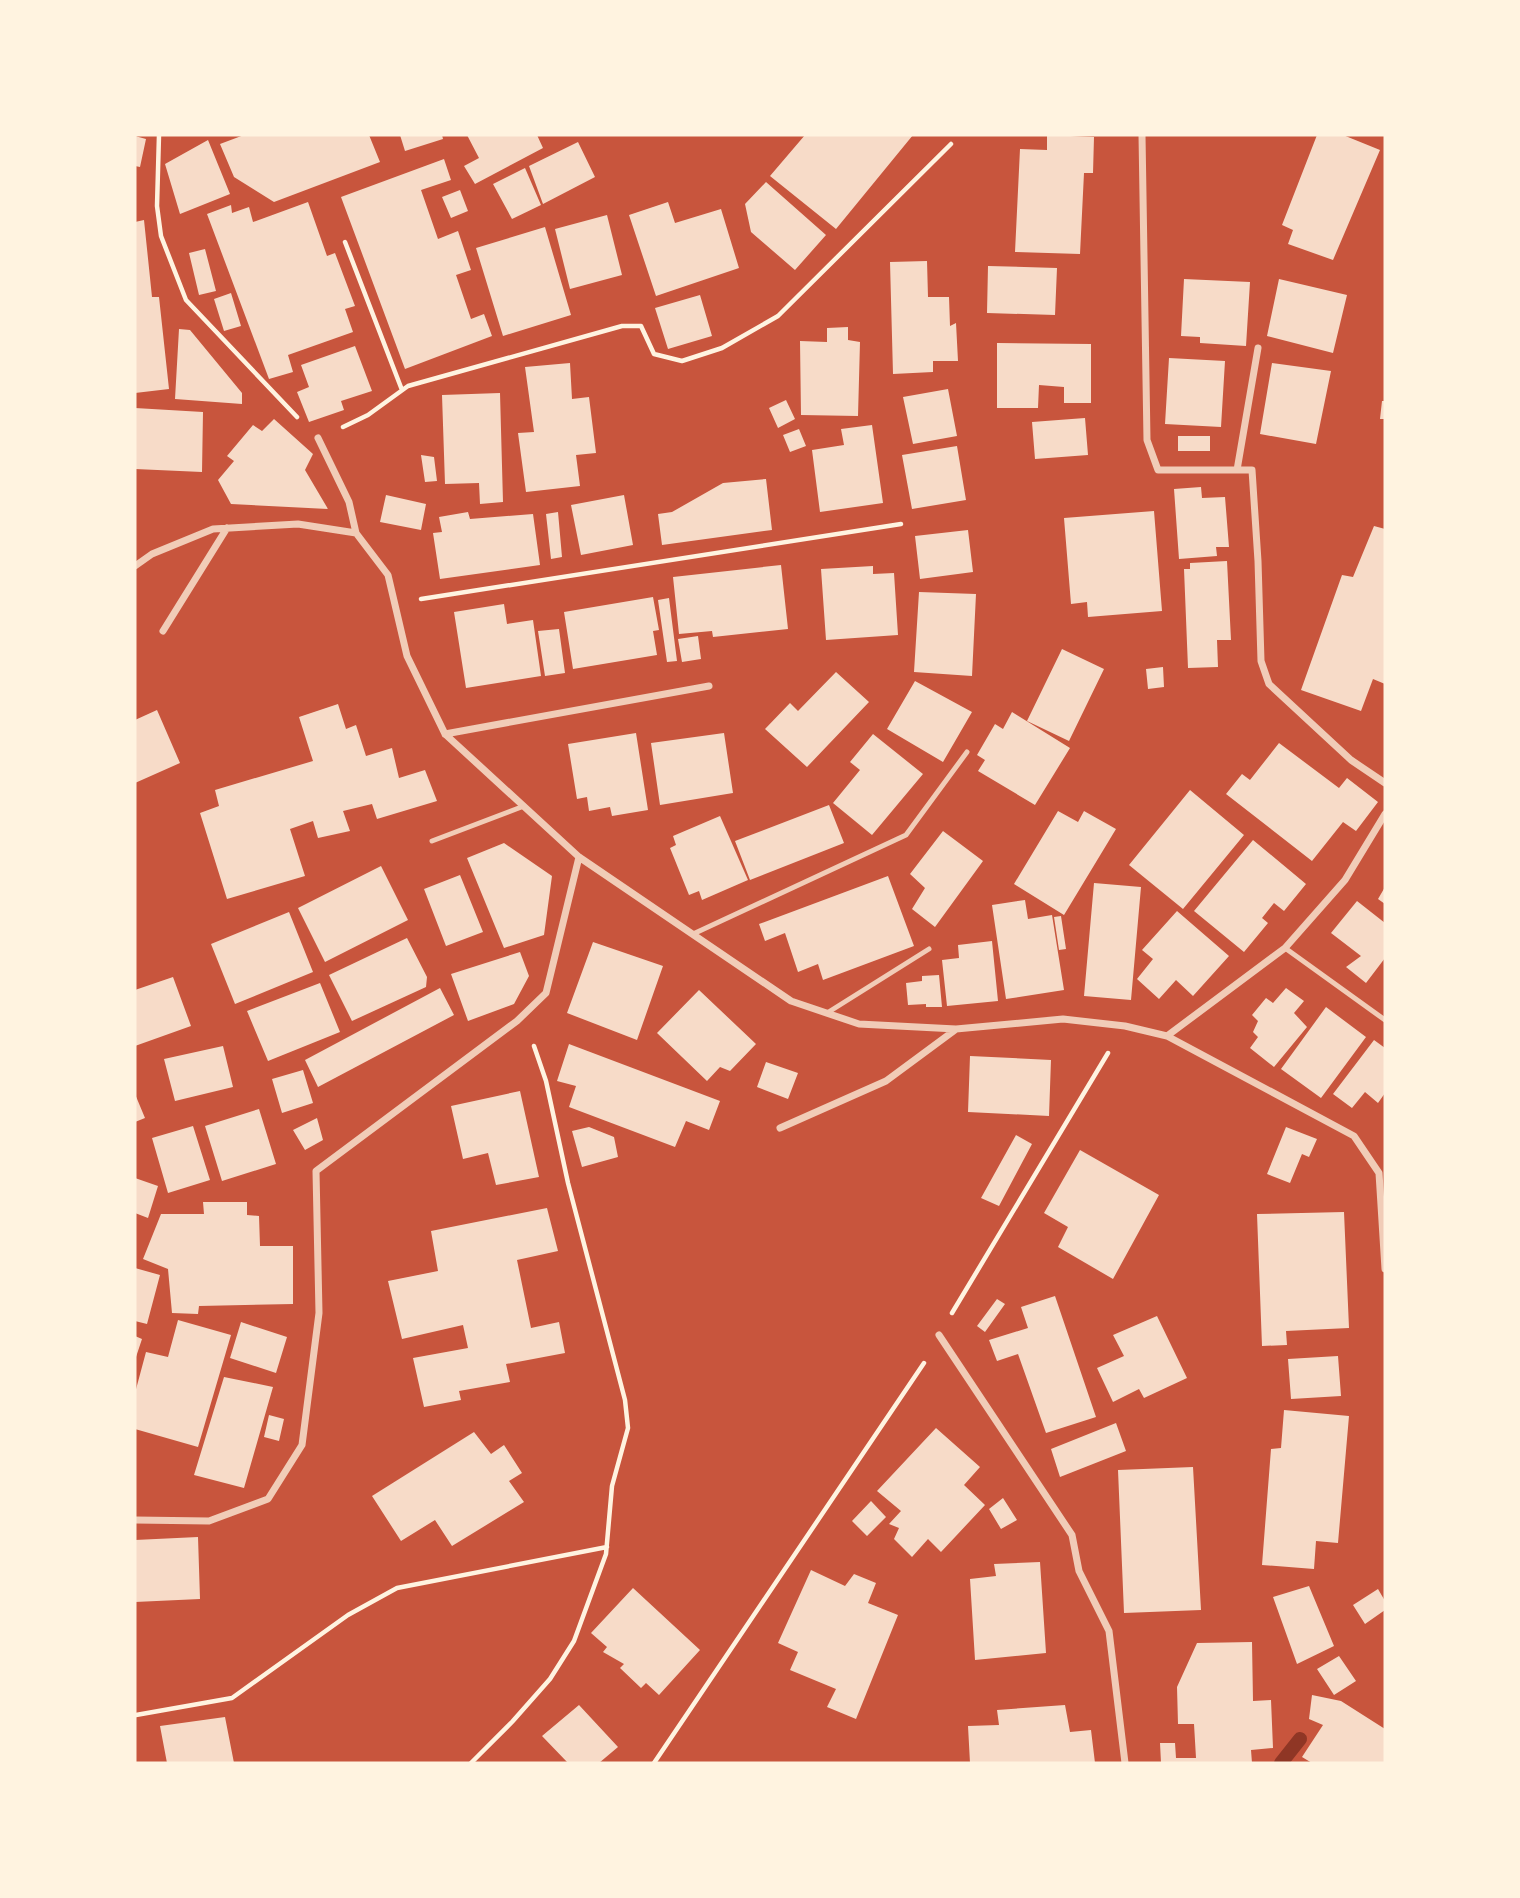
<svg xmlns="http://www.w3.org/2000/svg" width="1520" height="1898" viewBox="0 0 1520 1898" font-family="'Crimson Pro',serif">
<rect width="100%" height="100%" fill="#c8553d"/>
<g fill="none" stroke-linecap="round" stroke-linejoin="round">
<path stroke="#8f3625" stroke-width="14" d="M1281,1763l19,-24"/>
</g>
<path fill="#f7dbc8" d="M244,135h125l11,27 -106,40 -40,-25 -14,-33z
M400,135h42l1,4 -38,12z
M467,135h70l6,13 -68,36 -11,-18 15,-8z
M805,135h108l-77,94 -66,-53z
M1047,135l47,2 -1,36h-9l-4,81 -65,-2 5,-103 27,1z
M1317,135h26l37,15 -47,110 -45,-16 5,-14 -11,-5z
M135,136l11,3 -6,28 -5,-1z
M208,140l22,54 -50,20 -15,-50z
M578,142l17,35 -52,27 -14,-38z
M444,159l7,21 -30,10 17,49 20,-8 13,39 -15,5 15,44 13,-5 8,22 -87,33 -64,-172z
M525,168l16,37 -29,14 -19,-35z
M766,182l60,53 -31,35 -44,-38 -6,-28z
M460,190l8,21 -17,7 -9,-21z
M308,202l19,54 8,-3 20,53 -10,3 8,23 -65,23 5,17 -24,7 -62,-165 24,-9 1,8 17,-6 4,15z
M668,202l7,21 46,-14 18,59 -83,28 -27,-81z
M607,215l15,60 -52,14 -15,-60z
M144,220l8,77h7l10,92 -34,4v-171z
M545,227l26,88 -68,21 -27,-88z
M205,249l11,42 -17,4 -10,-42z
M927,261l1,36h21l1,29 6,-3 2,38h-25v11l-40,2 -3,-112z
M988,266l69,2 -2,47 -68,-2z
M1184,279l66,3 -4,64 -46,-3v-6l-19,-1z
M1279,279l68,16 -14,58 -66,-17z
M231,293l10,33 -17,5 -10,-32z
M700,295l12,41 -44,13 -13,-41z
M848,327v13l12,2 -2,74 -57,-1 -1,-74 27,1v-14z
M179,329l11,1 52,63v11l-67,-5z
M997,343l94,1v59h-27v-16l-25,-2 -1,23h-41z
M355,346l17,45 -31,10 3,9 -35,12 -12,-30 12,-5 -8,-22z
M1169,358l56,3 -4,66 -56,-3z
M570,363l2,36 17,-2 7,56 -20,2 4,31 -54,6 -8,-59 16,-1 -9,-65z
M1272,363l59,8 -15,73 -56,-10z
M948,389l9,47 -44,8 -10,-47z
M500,393l3,109 -23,2 -1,-21 -34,1 -3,-89z
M786,400l9,19 -17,9 -9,-20z
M1382,401h3v18h-5z
M135,408l68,4 -1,60 -67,-3z
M1085,418l3,37 -53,4 -3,-37z
M274,419l39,35 -8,16 23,39 -97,-5 -13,-24 16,-19 -7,-5 26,-31 9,6z
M872,425l11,78 -63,9 -8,-62 32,-5 -3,-16z
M799,429l7,17 -16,6 -7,-17z
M1178,436h32v15h-32z
M957,446l9,54 -54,9 -10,-54z
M421,455l13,2 3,24 -12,1z
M766,479l6,51 -110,15 -4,-31 14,-2 51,-29z
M1201,487l1,11 23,-1 4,50h-13l1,9 -38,3 -5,-70z
M386,495l40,9 -5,26 -41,-8z
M624,495l9,50 -52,10 -10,-50z
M1154,511l8,100 -74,6 -1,-15 -16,2 -7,-86z
M468,512l2,7 63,-5 7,51 -100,14 -7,-46 9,-1 -3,-15z
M558,512l4,45 -11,2 -5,-45z
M1374,526l11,3v155l-12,-5 -12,32 -60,-21 41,-115 11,2z
M968,530l5,42 -53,7 -5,-43z
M1227,561l4,79h-14l1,27 -30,1 -4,-99h6v-6z
M781,565l7,64 -75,8 -1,-6 -33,3 -6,-57z
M873,566v8l21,-1 4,62 -72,5 -5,-71z
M919,592l57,2 -4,82 -58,-4z
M653,597l6,33 -6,1 4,24 -84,14 -9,-57z
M669,598l8,63 -10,1 -9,-62z
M504,604l3,20 26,-4 8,56 -75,12 -12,-76z
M559,629l6,44 -20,3 -7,-45z
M698,636l3,23 -19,3 -4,-23z
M1062,649l42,20 -35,72 -42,-20z
M1163,667l1,20 -16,2 -2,-20z
M836,672l33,30 -62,65 -42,-38 25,-26 8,8z
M915,681l57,31 -29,50 -56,-33z
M338,704l8,25 10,-4 10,31 26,-8 7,30 26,-8 12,31 -60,18 -5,-15 -29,7 7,20 -32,7 -5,-17 -23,8 15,47 -78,23 -27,-86 19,-7 -4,-16 98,-29 -14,-44z
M157,710l23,53 -45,20v-63z
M1012,712l58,36 -35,57 -57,-34 7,-11 -8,-5 18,-31 8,5z
M636,733l12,77 -36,6 -2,-9 -21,4 -2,-14 -10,2 -9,-55z
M724,733l9,60 -73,12 -9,-62z
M873,734l50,40 -51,61 -39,-32 27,-33 -10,-8z
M1279,743l60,45 8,-10 31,24 -22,29 -13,-9 -31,39 -86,-67 16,-20 8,6z
M1190,790l54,45 -61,74 -54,-44z
M829,805l15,38 -94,37 -15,-39z
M1058,811l20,11 6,-11 32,18 -52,86 -50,-31z
M720,816l28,64 -46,20 -3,-9 -10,4 -19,-47 6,-3 -3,-9z
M943,831l40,30 -48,66 -23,-18 13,-21 -15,-14z
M1253,840l53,44 -22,27 -10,-8 -12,15 6,5 -24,29 -50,-41z
M504,843l48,33 -8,59 -40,13 -37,-90z
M381,866l27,54 -83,42 -27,-54z
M460,875l23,57 -37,14 -22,-57z
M888,876l26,70 -91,34 -5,-16 -20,8 -13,-39 -20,8 -6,-17z
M1094,883l47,4 -10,113 -47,-4z
M1385,887v17l-7,-5z
M1025,900l3,19 24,-4 12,75 -58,9 -14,-94z
M1357,901l28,22v35l-19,25 -20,-16 15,-11 -30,-23z
M1177,911l52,45 -36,40 -17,-16 -17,19 -22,-20 16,-20 -11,-9z
M289,912l24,60 -78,32 -24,-60z
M1061,916l5,33 -7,1 -5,-33z
M407,938l20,39 -1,10 -74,34 -23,-46z
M992,941l6,60 -51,5 -5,-46 17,-2 -1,-13z
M593,942l70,24 -26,74 -70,-27z
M520,952l9,24 -15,28 -46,17 -17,-47z
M939,975l3,32h-16v-3l-18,1 -2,-22 16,-2v-5z
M173,977l18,49 -56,20v-56z
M320,983l20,49 -72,29 -21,-50z
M440,988l14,27 -136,72 -13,-27z
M1286,988l18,13 -10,12 13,14 -33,40 -24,-19 8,-11 -5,-5 5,-11 -6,-6 14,-17 7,5z
M699,990l57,54 -26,27 -10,-4 -13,14 -50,-48z
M1326,1007l40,30 -45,61 -40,-29z
M1374,1040l11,8v45l-7,10 -13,-11 -13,16 -19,-14z
M569,1044l151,57 -11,29 -23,-9 -11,26 -106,-40 7,-21 -19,-5z
M223,1046l10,41 -58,14 -11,-42z
M970,1056l81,4 -2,56 -81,-4z
M766,1062l32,11 -10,26 -31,-12z
M303,1070l10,33 -31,10 -10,-34z
M520,1091l19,86 -43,8 -8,-32 -25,6 -12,-53z
M135,1094l10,24 -10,4z
M259,1109l17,55 -54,17 -17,-55z
M317,1118l6,22 -18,10 -12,-20z
M193,1126l17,54 -42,13 -16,-55z
M589,1127l25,10 4,20 -36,10 -10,-36z
M1286,1127l31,12 -8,18 -7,-3 -12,29 -23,-9z
M1016,1135l16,9 -33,62 -18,-8z
M1080,1150l79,45 -46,84 -55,-32 10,-20 -24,-14z
M135,1178l23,8 -10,32 -13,-5z
M203,1202h44v13l12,1 1,30h33v58l-94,2 -1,8 -26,-1 -4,-44 -25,-10 18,-45h43z
M547,1208l11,43 -41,9 14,68 28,-6 6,31 -59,11 4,18 -51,9 2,9 -37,7 -11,-49 55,-10 -5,-23 -61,14 -14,-58 50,-10 -7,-40z
M1344,1212l5,116 -63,3 1,14 -25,1 -5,-132z
M135,1268l25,7 -13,49 -12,-3z
M1055,1296l41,121 -50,16 -28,-79 -21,7 -8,-21 39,-12 -7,-21z
M997,1299l8,5 -20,28 -8,-6z
M1157,1316l30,62 -43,20 -5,-9 -26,13 -16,-34 27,-12 -11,-21z
M178,1320l53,15 -33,112 -63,-18v-36l11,-41 22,5z
M241,1322l46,15 -11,36 -46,-15z
M135,1336l7,3 -7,21z
M1338,1356l3,40 -50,3 -3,-40z
M224,1377l49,10 -29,101 -50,-13z
M1284,1410l65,6 -11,127 -22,-2 -2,28 -52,-4 9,-116 10,-1z
M269,1415l15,4 -5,22 -15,-4z
M1116,1423l10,28 -66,26 -9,-28z
M936,1428l44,39 -16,18 21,20 -44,47 -13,-13 -16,18 -18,-18 5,-11 -10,-4 12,-13 -24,-20z
M474,1432l17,22 13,-9 18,28 -13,8 15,21 -72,44 -17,-26 -34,21 -29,-45z
M1193,1467l8,143 -77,3 -6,-143z
M1003,1498l14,22 -16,9 -12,-20z
M871,1501l15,16 -19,19 -15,-15z
M198,1537l2,62 -65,3v-62z
M1040,1562l6,91 -71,7 -5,-81 26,-3 -2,-12z
M811,1570l34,16 9,-12 22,9 -8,20 30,12 -42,104 -29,-12 9,-18 -46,-19 8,-18 -20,-9z
M1309,1586l25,60 -37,18 -24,-67z
M633,1588l67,62 -41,45 -13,-12 -5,5 -21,-20 4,-4 -21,-12 4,-5 -16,-14z
M1378,1589l7,12v9l-20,14 -12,-19z
M1252,1642l1,59 18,-1 2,48 -22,2 1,13h-91l-1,-20h15l1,15h20l-2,-34h-16l-1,-37 20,-44z
M1339,1656l17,25 -22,14 -17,-26z
M1312,1695l29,6 44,28v34h-73l-10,-6 21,-32 -14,-6z
M579,1705l39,42 -19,16h-31l-26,-27z
M1065,1705l5,27 21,-2 4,33h-125l-2,-37 31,-1 -2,-15z
M225,1717l9,46h-67l-7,-37z"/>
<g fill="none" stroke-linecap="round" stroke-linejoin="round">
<path stroke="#fff3e0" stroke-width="4.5" d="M159,135l-2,71 4,30 25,64 111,117
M345,242l57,148
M343,427l25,-12 40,-29 214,-60h19l13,28 28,7 40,-13 56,-32 173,-172
M421,599l480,-75
M952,1313l156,-260
M136,1715l96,-17 116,-83 49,-27 210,-41
M471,1763l41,-41 38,-43 24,-38 32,-87 6,-68 16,-58 -3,-28 -57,-217 -22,-102 -12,-35
M654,1763l270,-400"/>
<path stroke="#f1ccb7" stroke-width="5" d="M432,841l92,-35
M693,934l213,-99 61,-83
M1285,948l100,72
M827,1013l102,-64"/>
<path stroke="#f1ccb7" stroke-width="7" d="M1142,135l5,305 11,30h94l6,91 3,100 8,23 82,76 34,23
M318,438l31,64 7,31
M1237,470l21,-122
M135,566l17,-12 61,-25 85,-5 58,9 32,42 19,81 38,78 134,123 212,144 68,23 97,5 107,-10 62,7 42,10 187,100 25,37 6,96
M163,631l64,-103
M445,734l264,-48
M1167,1036l118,-88 60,-68 40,-66
M780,1128l106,-47 69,-51
M939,1335l133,200 7,36 30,60 16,132
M135,1520l74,1 59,-22 34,-54 17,-132 -3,-142 201,-150 29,-28 33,-136"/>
</g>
<rect width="1520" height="1898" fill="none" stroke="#fff3e0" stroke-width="273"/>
</svg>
